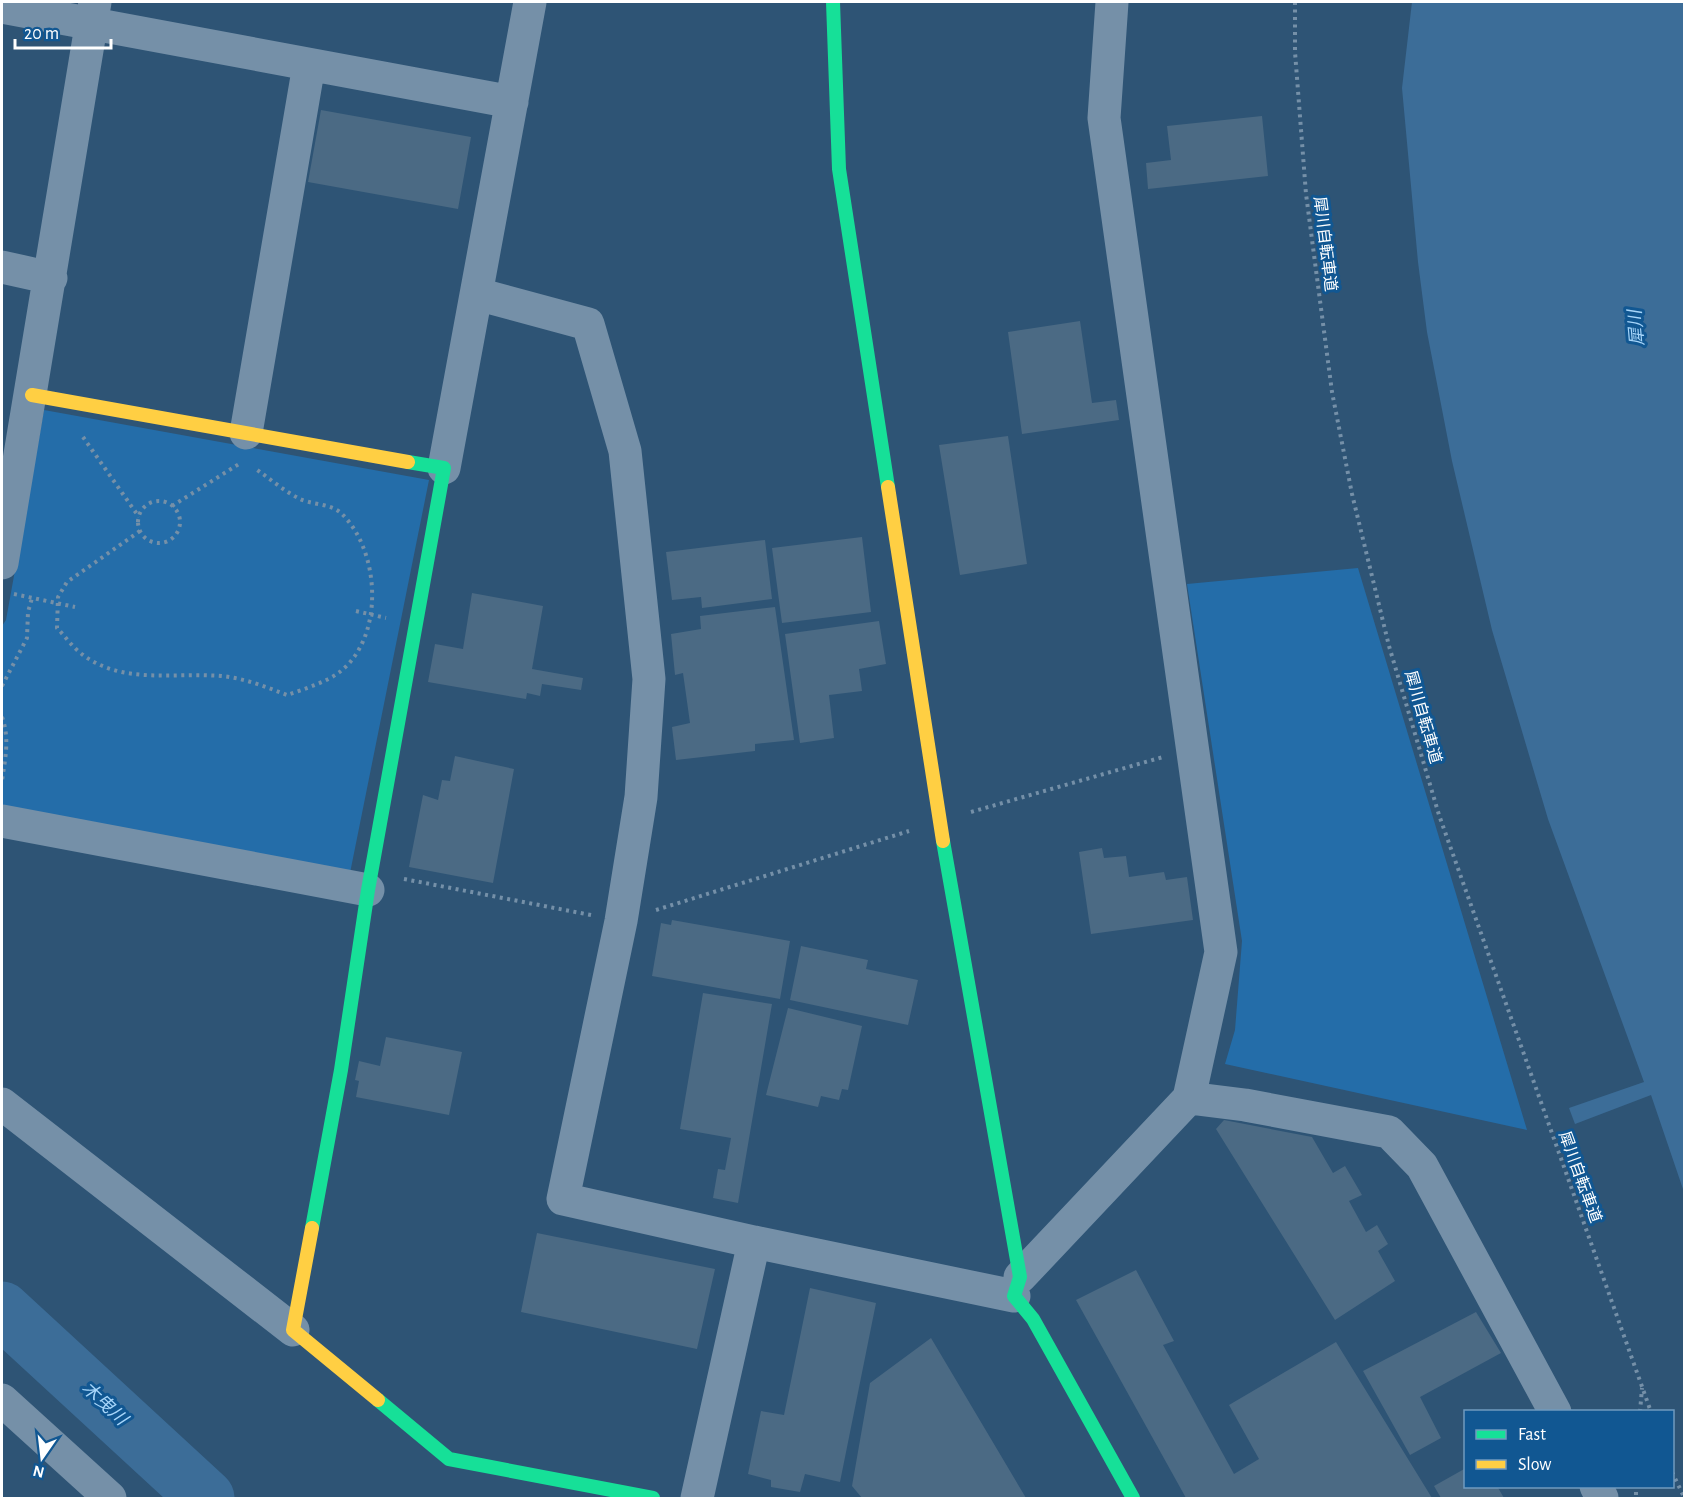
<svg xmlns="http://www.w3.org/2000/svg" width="1686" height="1500" viewBox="0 0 1686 1500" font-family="'Alegreya Sans','Noto Sans JP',sans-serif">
<rect width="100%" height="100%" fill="#2e5475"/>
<path fill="#246da9" d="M44,410l385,70 -79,393 -348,-67v-180l4,-6z
M1358,568l169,562 -302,-66 10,-34 7,-89 -55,-357z"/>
<path fill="#3c6d98" d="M1412,2h272v1190l-33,-97 -76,29 -6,-16 75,-26 -96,-263 -56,-189 -40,-169 -25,-129 -9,-70 -16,-174z"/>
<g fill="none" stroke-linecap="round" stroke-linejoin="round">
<path stroke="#3c6d98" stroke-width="57" d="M2,1310l204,188"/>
</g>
<path fill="#4b6a84" d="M321,110l150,27 -13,72 -150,-27z
M1262,116l6,60 -120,13 -2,-26 25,-3 -4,-34z
M1080,321l12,82 24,-3 3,20 -97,14 -14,-102z
M1008,436l19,128 -67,11 -21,-130z
M862,537l9,75 -89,11 -10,-75z
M765,540l7,59 -70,9 -1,-11 -29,3 -6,-48z
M472,593l71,13 -11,63 51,9 -2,12 -39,-6 -2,12 -13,-3 -1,6 -98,-17 7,-38 28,5z
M775,607l19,133 -39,4v7l-79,9 -4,-33 18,-4 -7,-50 -8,2 -4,-41 30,-5 -1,-13z
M879,621l7,43 -27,5 3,22 -33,4 5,43 -34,5 -15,-109z
M455,756l59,13 -21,114 -84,-16 14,-72 15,5 4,-20 8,1z
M1102,848l2,10 22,-2 3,21 35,-5 2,8 21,-3 6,43 -102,14 -12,-82z
M672,920l118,21 -10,58 -128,-23 9,-53 10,2z
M801,946l67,14 -2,9 52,11 -10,45 -118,-25z
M703,993l69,11 -34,199 -25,-5 5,-29 7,1 6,-32 -51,-9z
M788,1008l74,18 -14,64 -6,-1 -3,11 -18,-4 -3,11 -52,-12z
M386,1037l76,15 -13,63 -93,-18 3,-16 -4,-1 4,-19 21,5z
M1224,1120l88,17 21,36 12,-7 17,29 -13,6 17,31 11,-7 11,19 -10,7 17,30 -60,39 -119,-191z
M537,1233l178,36 -18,80 -176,-37z
M1136,1270l38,71 -11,4 71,129 25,-15 -30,-54 107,-63 96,156h-246l-110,-198z
M810,1288l66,15 -36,179 -35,-8 -5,18 -29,-5v-7l-23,-6 13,-63 23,4z
M1476,1312l25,41 -81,44 21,41 -31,17 -47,-84z
M931,1338l95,160h-164l-10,-12 18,-103z
M1466,1468v18h31l7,12h-63l-7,-12z"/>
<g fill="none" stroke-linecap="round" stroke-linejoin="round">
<path stroke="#7590a8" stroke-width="4" stroke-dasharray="3 4.5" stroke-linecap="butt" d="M1295,2v50l11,142 26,198 20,102 37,152 50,169 212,597
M83,437l56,80
M138 522a21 21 0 1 1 42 0a21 21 0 1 1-42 0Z
M172,506l67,-42
M140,531l-73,51 -9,15 -1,31c8,8 16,20 26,27 41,30 90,17 138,21 23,2 45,11 66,19 17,-6 40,-13 54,-24 44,-36 39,-121 0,-158 -11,-10 -31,-8 -43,-15 -15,-8 -28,-19 -42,-29
M14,594l61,13
M356,611l30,7
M2,686l25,-48 1,-26 4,-14
M2,717c8,22 3,42 0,64
M971,812l192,-55
M404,879l187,36
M656,910l253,-79
M1640,1412l2,-24
M1672,1472l12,25
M1636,1495v-9"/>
<path stroke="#7590a8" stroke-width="33" d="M2,7l510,95
M2,267l49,11
M477,294l111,30 37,127 24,228 -8,118 -20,124 -58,278 191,43
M246,433l63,-368
M444,468l86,-466
M2,563l93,-561
M2,821l366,69
M1189,1098l56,7 144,27 33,34 133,246
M2,1104l291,226
M1020,1277l169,-179 32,-146 -117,-834 8,-116
M2,1400l108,98
M1596,1486l6,12
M697,1498l57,-256 260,54"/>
<path stroke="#16e098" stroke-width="14" d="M833,2l6,167 49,318
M943,841l77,436 -6,19 19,23 100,179
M312,1228l29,-158 27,-180 76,-422 -36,-6
M378,1400l71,59 204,39"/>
<path stroke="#ffcf43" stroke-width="14" d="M32,395l376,67
M888,487l55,354
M312,1228l-19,102 85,70"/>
</g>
<g text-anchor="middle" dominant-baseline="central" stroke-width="6" stroke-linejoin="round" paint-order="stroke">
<g font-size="16" fill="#fff" stroke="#115792">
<text transform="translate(1325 244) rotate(83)">犀川自転車道</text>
<text transform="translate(1423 717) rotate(74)">犀川自転車道</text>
<text transform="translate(1580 1177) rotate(70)">犀川自転車道</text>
</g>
<g font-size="18" font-style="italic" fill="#a8d6fa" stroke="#115792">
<text transform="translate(1637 328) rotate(-95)">犀川</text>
<text transform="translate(104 1404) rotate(43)">木曳川</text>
</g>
</g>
<rect width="1686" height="1500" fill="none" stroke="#ffffff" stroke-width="6"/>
<rect x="1464" y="1410" width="210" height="78" fill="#115792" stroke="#709abe" stroke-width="1.5"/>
<rect x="1476" y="1430" width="30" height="9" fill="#16e098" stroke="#709abe" stroke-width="1.5"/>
<text x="1518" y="1440" font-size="18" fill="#ffffff">Fast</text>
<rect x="1476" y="1460" width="30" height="9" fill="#ffcf43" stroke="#709abe" stroke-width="1.5"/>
<text x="1518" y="1470" font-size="18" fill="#ffffff">Slow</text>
<g transform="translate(42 1458) rotate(194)" stroke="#115792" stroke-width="4.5" paint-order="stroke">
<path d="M0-4.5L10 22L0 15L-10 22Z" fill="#ffffff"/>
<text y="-9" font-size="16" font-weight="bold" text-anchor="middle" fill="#ffffff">N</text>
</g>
<path d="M15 39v9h96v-9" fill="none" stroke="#ffffff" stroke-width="3"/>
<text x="24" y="39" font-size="18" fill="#ffffff" stroke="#115792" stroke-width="4.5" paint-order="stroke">20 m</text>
</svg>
